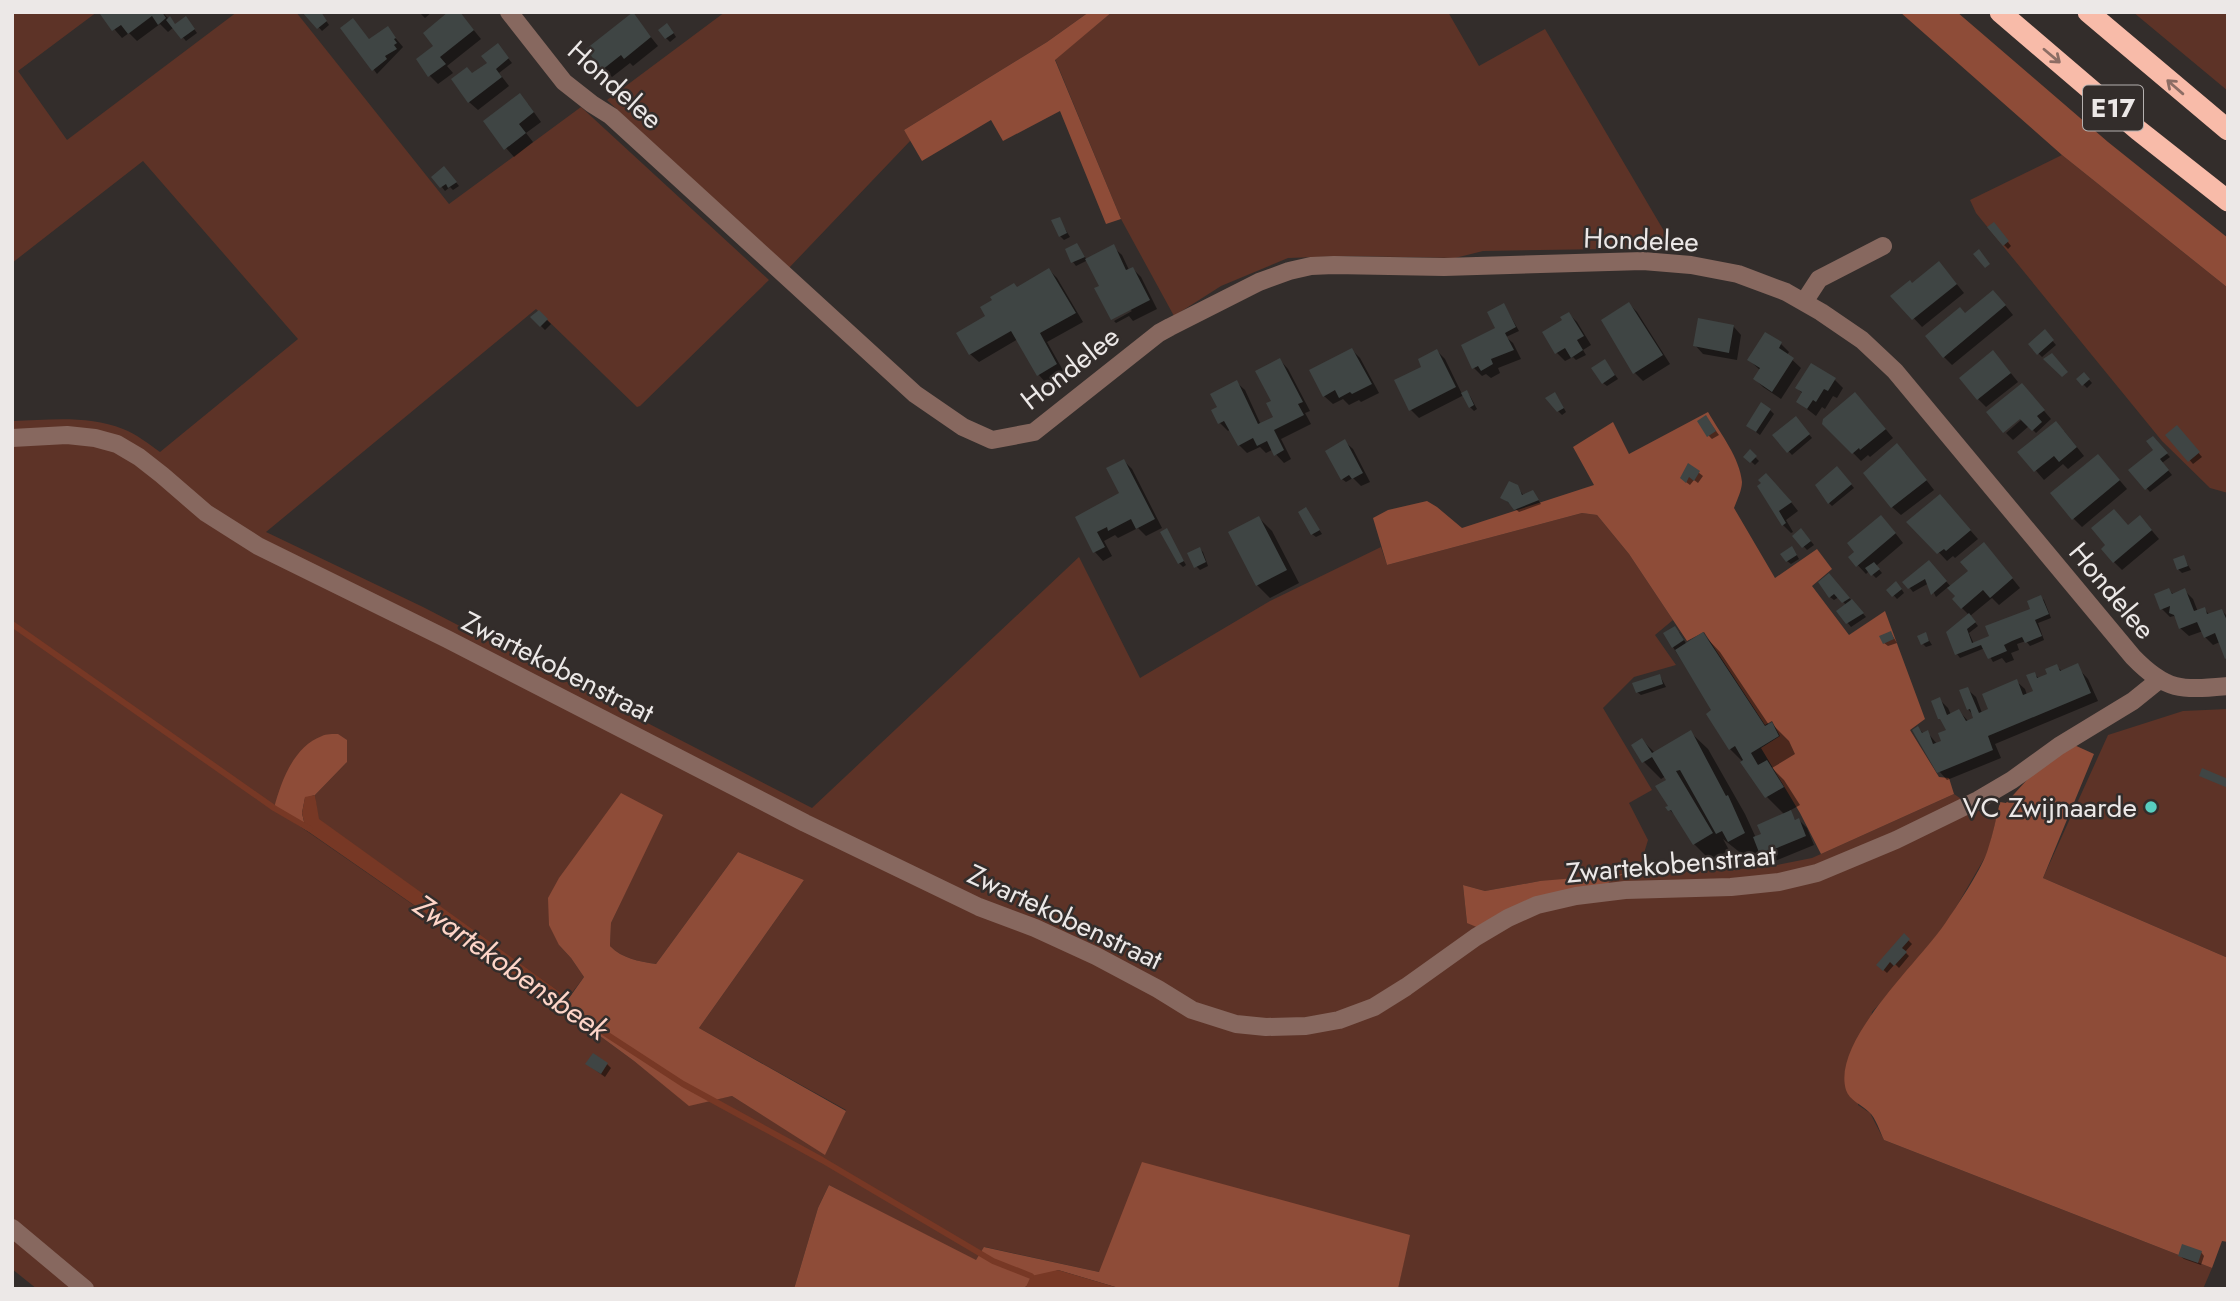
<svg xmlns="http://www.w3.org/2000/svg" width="2240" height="1301" viewBox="0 0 2240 1301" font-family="Jost,sans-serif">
<rect width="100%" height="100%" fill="#332d2b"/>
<path fill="#5d3327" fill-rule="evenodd" d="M12,12h85l-79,59 49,69 170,-128h59l153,192 132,-97 188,173 -129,126 -3,1 -101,-98 -270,223 157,75 389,201 267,-251 61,121 130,-77 111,-54 6,18 195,-52 15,2 32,39 44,66 -18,15 21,30 -42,12 -31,31 49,82 -23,13 19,37 -10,33 92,-3 47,-5 35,-7 142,-64 31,21 12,1 -9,36 -40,69 -48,60 -28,31 -14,93 12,8 14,27 328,128 -9,21h-805l11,-54 -310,37 -114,-25 -9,14 -147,-76 -11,23 -24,81h-757l-25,-20v-848c37,-1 76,-6 111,8 13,5 26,15 37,23l138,-113 -155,-178 -131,102zM347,762l-32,33 3,24 250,179 16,-21 -13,-19 -12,-13 103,-130 -51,108 -1,23c13,13 28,15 46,18l82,-112 66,28 -105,148 147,82 -21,44 -93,-58 -43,9 -55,-44 -72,-53 -287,-199zM1540,881l-73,42 -4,-38 22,6z
M725,12h364l-42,30 -143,88 7,10 -124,130 -180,-170z
M1112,12h336l31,54 66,-37 129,219 -191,3 -28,7 -109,-2 -58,2 -67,28 -47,30 -53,-97 -66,-160z
M2133,12h95v79z
M2062,155l166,133v205l-18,-5 -48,-47 -186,-228 -6,-13z
M2228,709v249l-185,-80 65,-143 75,-24z"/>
<path fill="#8e4c38" d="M1089,12h23l-57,48 66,159 -15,5 -46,-113 -57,30 -12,-21 -69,41 -18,-31 143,-88z
M1900,12h57l151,130 120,96v50l-166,-133z
M1708,412c12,21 32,46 34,70 0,8 -5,18 -8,26l41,70 42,-29 15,20 -20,17 37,49 36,-24 40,108 -15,11 29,47 10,1 5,16 -133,60 -21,-41 -39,-65 19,-12 -8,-15 -7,4 -61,-93 -17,9 -58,-87 -32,-39 -15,-2 -195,52 -14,-47 15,-8 39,-9 10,6 25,21 132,-43 -21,-38 40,-25 16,32z
M338,734l9,6v22l-32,33 -10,3 -3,15 4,17 -32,-22c7,-26 19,-61 48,-72 4,-2 11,-2 16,-2z
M2072,744l22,10 -51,124 185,80v284l-6,-1 -10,27 -328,-128c-4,-8 -8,-22 -15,-28 -7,-7 -20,-12 -23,-22 -15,-50 76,-130 102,-171 11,-16 35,-52 40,-70 5,-15 8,-31 12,-47l6,1 28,-31z
M621,793l42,22 -52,108 -1,23c13,13 28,15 46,18l82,-112 66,28 -105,148 147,83 -21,44 -93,-59 -43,10 -55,-45 -72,-53 22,-31 -13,-19 -12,-13 -10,-20 -1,-27 11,-20z
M1623,874l-20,12 -124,42 -12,-5 -4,-38 22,6 55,-10z
M1142,1162l268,73 -12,54h-276l-64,-19 -33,17v2h-231l24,-81 11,-23 147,75 8,-13 115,25z"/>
<path fill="#773825" d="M315,795l4,24 249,179 -6,10 -256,-178 -4,-17 3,-16z
M1058,1270l64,19h-97l6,-13z"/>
<path fill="#0007" d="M162,12l14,14 13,-4 8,11 -11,8 -12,-14 -6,5 -8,-8 -23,17 -8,-8 -7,5 -20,-23z
M305,12h15l9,13 -7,6z
M419,12h13l-7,6z
M459,12l22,27 -34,27 6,7 -15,11 -8,-8 6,-29z
M633,15l25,31 -25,20 -3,-3 -18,14 -8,-8z
M353,20l17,21 17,-13 16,19 -26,27 -34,-46z
M671,29l5,8 -6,5 -4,-4z
M501,49l11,14 -13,10 10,13 -31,24 -9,-8 4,-27 16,-12z
M528,104l13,18 -15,11 7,9 -19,15 -8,-9z
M447,171l12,15 -6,4 -3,-3 -5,4 -11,-14z
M1059,219l11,18 -6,3 -4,-4z
M1997,228l14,18 -3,3 -4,-4z
M1077,245l10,15 26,-13 9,8 7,15 4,-1 8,8 16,32 -24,12 -4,-5 -13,7 -2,-2 18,-10 -31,-24 -13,-27 -12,6 -3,-4z
M1049,270l8,8 26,44 -36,20 17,30 -18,11 -8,-9 -20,-35 -39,23 -9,-8 47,-66z
M1947,272l17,21 -42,34 -29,-31 20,-11z
M2001,300l12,15 -61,50 -8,-8 21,-42z
M1629,304l8,8 33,52 -27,17 -8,-8 -31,-53z
M1504,305l15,26 -13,6 7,6 8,16 -23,9 2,5 -9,5 -5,-4 -4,2 -8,-8 23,-40z
M539,312l12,12 -6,6 -12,-12z
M1569,314l8,8 14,23 -8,5 3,5 -10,5 -3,-3 -8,4 -8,-8 7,-32z
M1733,326l8,9 -4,25 -34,-6 -8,-9z
M2045,332l11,13 -14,12 -4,-4z
M1766,334l15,10 8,8 -2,3 14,13 -20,31 -18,-12 -8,-8 5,-9 -11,-10z
M1352,350l8,8 19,35 -18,9 -2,-2 -10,5 -6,-6 -10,5 -9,-8z
M1437,351l8,8 17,35 4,-2 4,4 7,13 -3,2 -4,-4 -6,-12 -45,23 -8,-8 13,-43z
M1280,360l8,9 22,42 -5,2 6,11 -30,15 10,20 -7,4 -12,-13 -6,3 -6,-6 -13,6 -8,-8 -8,-16 -3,2 -8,-8 -1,-15 17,-26 9,8 16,35 14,-8 -2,-15z
M2001,361l17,21 -32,25 -8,-8z
M1608,365l10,14 -11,7 -4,-3z
M2084,374l8,9 -5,5 -9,-9z
M1835,380l8,8 -6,10 -4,-2 -8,13 -3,-2 -6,9 -18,-14 5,-8 -6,-6z
M2027,391l24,28 -15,14 -7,-7 -16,14 -7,-7 22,-19z
M1558,398l8,14 -4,3 -4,-4z
M1863,402l30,36 -23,19 -2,-2 -7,6 -37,-38z
M1770,410l4,4 -14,21 -12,-9z
M1706,417l13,18 -7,4 -3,-3z
M1799,422l13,16 -20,17 -18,-20z
M2177,428l25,29 -9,7 -25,-29z
M2064,431l20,25 -16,13 -5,-5 -19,16 -24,-28z
M2152,438l18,19 -8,6 10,12 -22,17 -19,-21 24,-21z
M1344,441l9,8 17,33 -9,4 -8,-8 -7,4 -4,-3z
M1750,452l9,9 -4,4 -9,-8z
M1905,453l29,37 -33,25 -9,-8z
M1124,461l8,8 30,59 -16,8 -8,-8 -20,10 -3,-3 -11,6 8,15 -9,5 -8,-9 -18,-34 44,-24z
M2106,464l21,25 -45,38 -9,-9z
M1689,465l14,11 -5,7 -4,-3 -4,5 -4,-3z
M1841,472l13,16 -22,18 -3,-3z
M1759,486l28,11 11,14 -12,9 7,12 -2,1 -8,-8z
M1517,487l7,9 9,-4 8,12 -22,8 -17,-15z
M1948,505l30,34 -23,19 -2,-2 -6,5 -15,-16z
M1306,509l16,25 -6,3 -4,-3z
M1259,518l13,13 27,52 -29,15 -13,-13z
M1889,525l14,18 -27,23 6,7 -6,5 -7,-7 -3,3 -16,-17z
M2148,526l11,13 -37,31 -8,-8 15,-35z
M1167,531l19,34 -3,2 -4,-4z
M1805,534l9,11 -7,5 -13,-14z
M1200,549l3,3 5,14 -8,4 -4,-4z
M1795,552l4,7 -8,5 -4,-3z
M1992,553l28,35 -21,17 -7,-7 -22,18 8,10 -9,7 5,11 14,-6 44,-28 8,-13 4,3 7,18 -13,5 6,17 -14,6 -4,-5 -9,3 2,6 -8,3 3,7 -8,3 -4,-5 -9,4 -8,-14 -25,10 -3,-4 -9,-21 21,-18 -7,-7 -5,-12 -9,-9 -12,10 -7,-14 -16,9 -8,-10 28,-16 18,21z
M2183,557l8,13 -9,3 -4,-4z
M1829,575l37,42 -15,10 -13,-16 8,-6 -7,-8 -5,3 -4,-3z
M1900,587l4,6 -7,6 -8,-9z
M2169,590l5,5 10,-5 9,9 5,13 6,-3 6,6 12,-4 6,6v42l-8,-17 -7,3 -8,-8 -2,-6 -14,5 -9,-8 -3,-9 -3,-3 -4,1 -8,-8z
M1679,632l8,13 16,-11 17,18 49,73 3,-1 17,17 6,13 -23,14 12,12 16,25 -11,6 7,10 3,-1 8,8 7,17 -44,18 -10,-11 -13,6 -24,-19 6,11 -18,11 -17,-17 -15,-25 -9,-9 -1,-30 -3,-4 -5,3 -17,-17 -10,-17 8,-5 13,13 35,-21 18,17 37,65 11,24 8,-4 21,-19 -18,-18 -24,-35 -13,-13 -22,-35 5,-3 -40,-64z
M1891,633l6,10 -9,3 -4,-3z
M1925,634l7,11 -6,2 -3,-3z
M2056,666l7,6 14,-5 11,12 10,22 -103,43 6,14 -54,22 -8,-9 -21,-43 6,6 3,-2 10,12 7,-2 4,-11 -9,-32 9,9 3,7 8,-4 10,11 7,-3 -8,-10 -1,-20 9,8 6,16 9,-3 25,-29 9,8 2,6 8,-3 -1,-18 6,5 10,-4z
M1660,676l6,11 -25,8 -4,-3z
M1904,936l8,8 -7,8 4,4 -10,12 -4,-4 -8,9 -9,-8z
M607,1064l4,4 -6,9 -14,-10z
M2201,1252l3,4 -3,9 -17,-6 -4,-3z"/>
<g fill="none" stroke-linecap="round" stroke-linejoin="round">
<path stroke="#773825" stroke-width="6" d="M12,624l262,184 36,21
M557,1002l126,82 139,76 171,101 38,15"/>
</g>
<path fill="#3f4544" d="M103,12h59l4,6 -8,7 -6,-9 -24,18 -7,-9 -9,6 -12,-17z
M302,12h19l6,9 -10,8z
M448,12h12l14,18 -34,27 6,7 -18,13 -12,-18 17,-13 -10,-13z
M633,12l18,25 -27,22 -3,-4 -19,15 -16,-21z
M170,16l5,8 11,-8 9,13 -14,10 -15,-19z
M353,18l16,21 19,-13 8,12 -2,1 3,4 -3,2 3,4 -12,7 2,3 -15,12 -32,-43z
M667,23l7,10 -9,6 -7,-9z
M498,43l11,15 -13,11 6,8 -34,26 -17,-24 16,-12 5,6 15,-10 -6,-7z
M520,93l14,19 -15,12 7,9 -22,17 -21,-29z
M634,102l7,7 -6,6 -7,-8z
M444,166l13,16 -9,6 -2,-4 -6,4 -9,-11z
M1060,217l7,16 -8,4 -8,-17z
M1994,222l15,19 -6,5 -16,-19z
M1077,243l8,14 -14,6 -6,-14z
M1114,244l12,26 7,-3 17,33 -39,20 -17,-32 5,-2 -14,-27z
M1979,249l11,15 -5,4 -12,-14z
M1939,261l18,23 -45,36 -22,-24 20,-16 2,3z
M1049,268l27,45 -36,20 17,31 -20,12 -26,-45 -42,24 -13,-22 29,-17 -5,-9 12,-7 -2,-3 24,-14 3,4z
M1993,290l13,15 -63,53 -18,-22 35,-29 5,6z
M1629,302l34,53 -30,19 -32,-54z
M1504,303l12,24 -11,6 9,17 -23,9 2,5 -12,7 -3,-5 -6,3 -11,-24 34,-17 -8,-16z
M539,310l9,9 -8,8 -10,-10z
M1569,312l15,24 -7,4 6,10 -12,8 -6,-10 -10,6 -13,-22 20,-12 -2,-3z
M1698,318l36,7 -5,28 -36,-7z
M2045,329l9,11 -17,15 -9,-11z
M1765,332l17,10 -3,6 15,10 -22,34 -19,-13 7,-11 -13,-8z
M1352,348l20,36 -20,10 -2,-2 -11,6 -4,-8 -12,7 -14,-27z
M1437,349l19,38 -47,24 -15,-31 27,-13 -3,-8z
M1993,350l18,23 -34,27 -18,-22z
M2052,353l16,19 -6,5 -19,-18z
M1280,358l23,44 -5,2 6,11 -30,15 10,20 -10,6 -7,-15 -10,5 -4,-8 -15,8 -14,-25 -6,3 -7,-14 6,-3 -7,-13 27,-14 21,44 15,-7 -7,-14 5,-2 -16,-30z
M1605,359l10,16 -13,9 -11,-16z
M1811,363l25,15 -8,13 -4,-2 -8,13 -3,-2 -6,9 -11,-7 6,-10 -7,-4z
M2084,372l6,7 -8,7 -6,-7z
M2022,383l23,27 -8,6 5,6 -10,9 -12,-12 -17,14 -17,-21z
M1467,390l7,15 -5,3 -8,-15z
M1555,392l9,16 -7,4 -12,-14z
M1855,392l31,37 -26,21 -1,-2 -7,6 -30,-30 1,-5z
M1761,402l10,7 -15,23 -10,-6z
M1706,415l10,16 -9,6 -10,-16z
M1796,416l14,18 -23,19 -15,-18z
M2056,421l21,26 -18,15 -5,-6 -20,16 -17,-20z
M2177,425l23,27 -12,10 -23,-27z
M2153,436l15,17 -8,6 9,11 -24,20 -17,-20 25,-20 -7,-9z
M1345,439l18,34 -11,6 -3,-4 -8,5 -16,-29z
M1897,443l30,37 -36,28 -28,-35z
M1750,449l7,7 -7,7 -7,-6z
M2098,454l22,26 -48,40 -22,-27z
M1124,459l31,60 -19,10 -5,-10 -23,12 -1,-4 -10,5 8,15 -12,6 -18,-36 44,-24 -13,-25z
M1688,463l12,8 -6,10 -5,-4 -3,6 -6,-5z
M1837,466l15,18 -24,20 -13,-19z
M1766,473l26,29 -13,9 7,12 -4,3 -25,-40 4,-3 -3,-3z
M1509,481l9,4 4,10 11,-5 6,10 -25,10 -6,-8 -8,-4z
M1940,494l31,36 -25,21 -2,-2 -7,5 -31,-32z
M1306,507l14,23 -9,5 -13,-23z
M2114,509l14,16 12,-10 12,15 -39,33 -12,-14 4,-4 -14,-17z
M1881,515l15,18 -40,34 -8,-10 6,-5 -7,-9z
M1259,516l28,54 -31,16 -28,-54z
M1167,528l17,33 -6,3 -18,-32z
M1801,528l10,13 -9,7 -10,-12z
M1984,542l29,36 -23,20 -7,-8 -22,19 -9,-10 3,-3 -8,-8 21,-17 -8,-9z
M1792,546l5,9 -11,7 -6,-8z
M1200,547l6,15 -12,6 -7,-15z
M2184,555l4,11 -11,4 -4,-11z
M1929,560l18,21 -16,14 -6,-16 -17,10 -6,-7z
M1874,562l6,7 -9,7 -6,-8z
M1829,573l21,25 -8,5 -8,-9 -5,4 -11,-16z
M1896,581l6,8 -10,8 -6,-7z
M2169,588l3,6 13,-6 9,23 11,-4 2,7 15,-5 6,14v34l-3,2 -10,-26 -11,5 -7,-16 -18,7 -5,-14 -5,-2 1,-7 -10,4 -6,-16z
M2041,595l8,19 -14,6 7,16 -17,7 -3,-6 -10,4 -8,4 3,6 -19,8 -7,-14 -26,10 -9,-23 23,-19 7,9 -9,7 5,14 17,-7 -4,-10 45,-17 -3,-8z
M1852,599l12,14 -18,11 -10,-13z
M1675,626l9,14 -12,8 -9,-15z
M1891,631l3,8 -11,5 -4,-8z
M1703,632l62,94 7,-4 7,14 -28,17 7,12 9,-5 17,27 -19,11 -25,-36 3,-2 -8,-14 -6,4 -23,-36 5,-4 -36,-60z
M1926,632l3,9 -8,4 -4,-9z
M2078,663l13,30 -103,43 5,14 -56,23 -25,-43 6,-4 4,7 6,-3 5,14 8,-3 -3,-8 8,-3 -6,-11h-2l-7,-18 9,-4 7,18 12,-6 7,12 7,-3 -3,-9 -3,1 -8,-20 9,-3 11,26 9,-4 -6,-15 35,-15 6,16 10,-4 -7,-16 9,-3 2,6 10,-4 -2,-5 12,-5 3,7z
M1660,674l3,10 -27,9 -4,-10z
M1691,730l35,66 2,-1 17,38 -17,9 -6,-11 -6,3 -36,-64 -4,1 37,62 -20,12 -22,-35 -3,1 -3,-4 3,-1 -13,-20 11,-6 -14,-23 -10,6 -11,-18 11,-7 10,15z
M2202,768l26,11v9l-29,-12z
M1791,810l4,10 4,-2 7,18 -46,19 -7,-18 8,-3 -4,-9z
M1904,933l6,6 -8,9 5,4 -13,14 -4,-4 -7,9 -7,-6z
M593,1053l15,10 -7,11 -16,-10z
M2182,1244l20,7 -4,12 -20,-7z"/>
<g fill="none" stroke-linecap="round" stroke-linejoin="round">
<path stroke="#87685f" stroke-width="18" d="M509,12l55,70 28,22 19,12 304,278 48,33 29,13 42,-8 125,-99 11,-6 89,-45 30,-11 22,-5 23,-1 110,2 199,-6 48,4 47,9 48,18 35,20 41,28 33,31 238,286c34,35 49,33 95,29
M1804,302l15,-23 64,-33
M12,438l55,-3 28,3 22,6 22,13 23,18 44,38 52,33 189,93 358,184 174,84 56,21 61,28 62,33 34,21 44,14 30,3 40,-1 33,-6 35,-13 32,-20 70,-50 32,-19 29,-13 39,-9 49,-6 106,-3 48,-5 38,-9 79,-33 82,-40 34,-20 47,-34 74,-45 26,-21
M12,1228l73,61"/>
<path stroke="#f8bba9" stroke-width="21" d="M2000,12l138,118 90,71
M2088,12l140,118"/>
</g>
<defs><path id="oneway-shaft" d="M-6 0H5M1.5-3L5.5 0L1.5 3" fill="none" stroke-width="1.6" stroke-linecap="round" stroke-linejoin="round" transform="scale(1.75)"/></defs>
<g stroke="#8c6d64">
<use href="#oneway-shaft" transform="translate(2052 56) rotate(40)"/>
<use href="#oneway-shaft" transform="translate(2175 87) rotate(-139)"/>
</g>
<circle fill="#58cec0" stroke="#332d2b" stroke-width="2.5" cx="2151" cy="807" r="7"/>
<g text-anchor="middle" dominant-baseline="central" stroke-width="5" stroke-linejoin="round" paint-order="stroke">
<rect fill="#332d2b" stroke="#b4b0af" stroke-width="2" x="2083" y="85.5" width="60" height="45" rx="5"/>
<g font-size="26" font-weight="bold" fill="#ece8e7">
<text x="2113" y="108">E17</text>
</g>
<g font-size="28" fill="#ece8e7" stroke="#332d2b">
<text transform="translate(615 85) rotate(42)">Hondelee</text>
<text transform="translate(1641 240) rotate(2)">Hondelee</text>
<text transform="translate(1070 368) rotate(-38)">Hondelee</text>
<text transform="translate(2112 591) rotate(50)">Hondelee</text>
<text transform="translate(558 667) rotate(27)">Zwartekobenstraat</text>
<text transform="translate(1671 864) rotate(-5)">Zwartekobenstraat</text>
<text transform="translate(1065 917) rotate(25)">Zwartekobenstraat</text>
</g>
<g font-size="28" fill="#ece8e7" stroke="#332d2b" text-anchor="end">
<text x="2137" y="807">VC Zwijnaarde</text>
</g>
<g font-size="30" font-style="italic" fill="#fed5c8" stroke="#332d2b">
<text transform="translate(511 967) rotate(35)">Zwartekobensbeek</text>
</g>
</g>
<rect width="2240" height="1301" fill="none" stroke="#ece8e7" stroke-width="28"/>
</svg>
